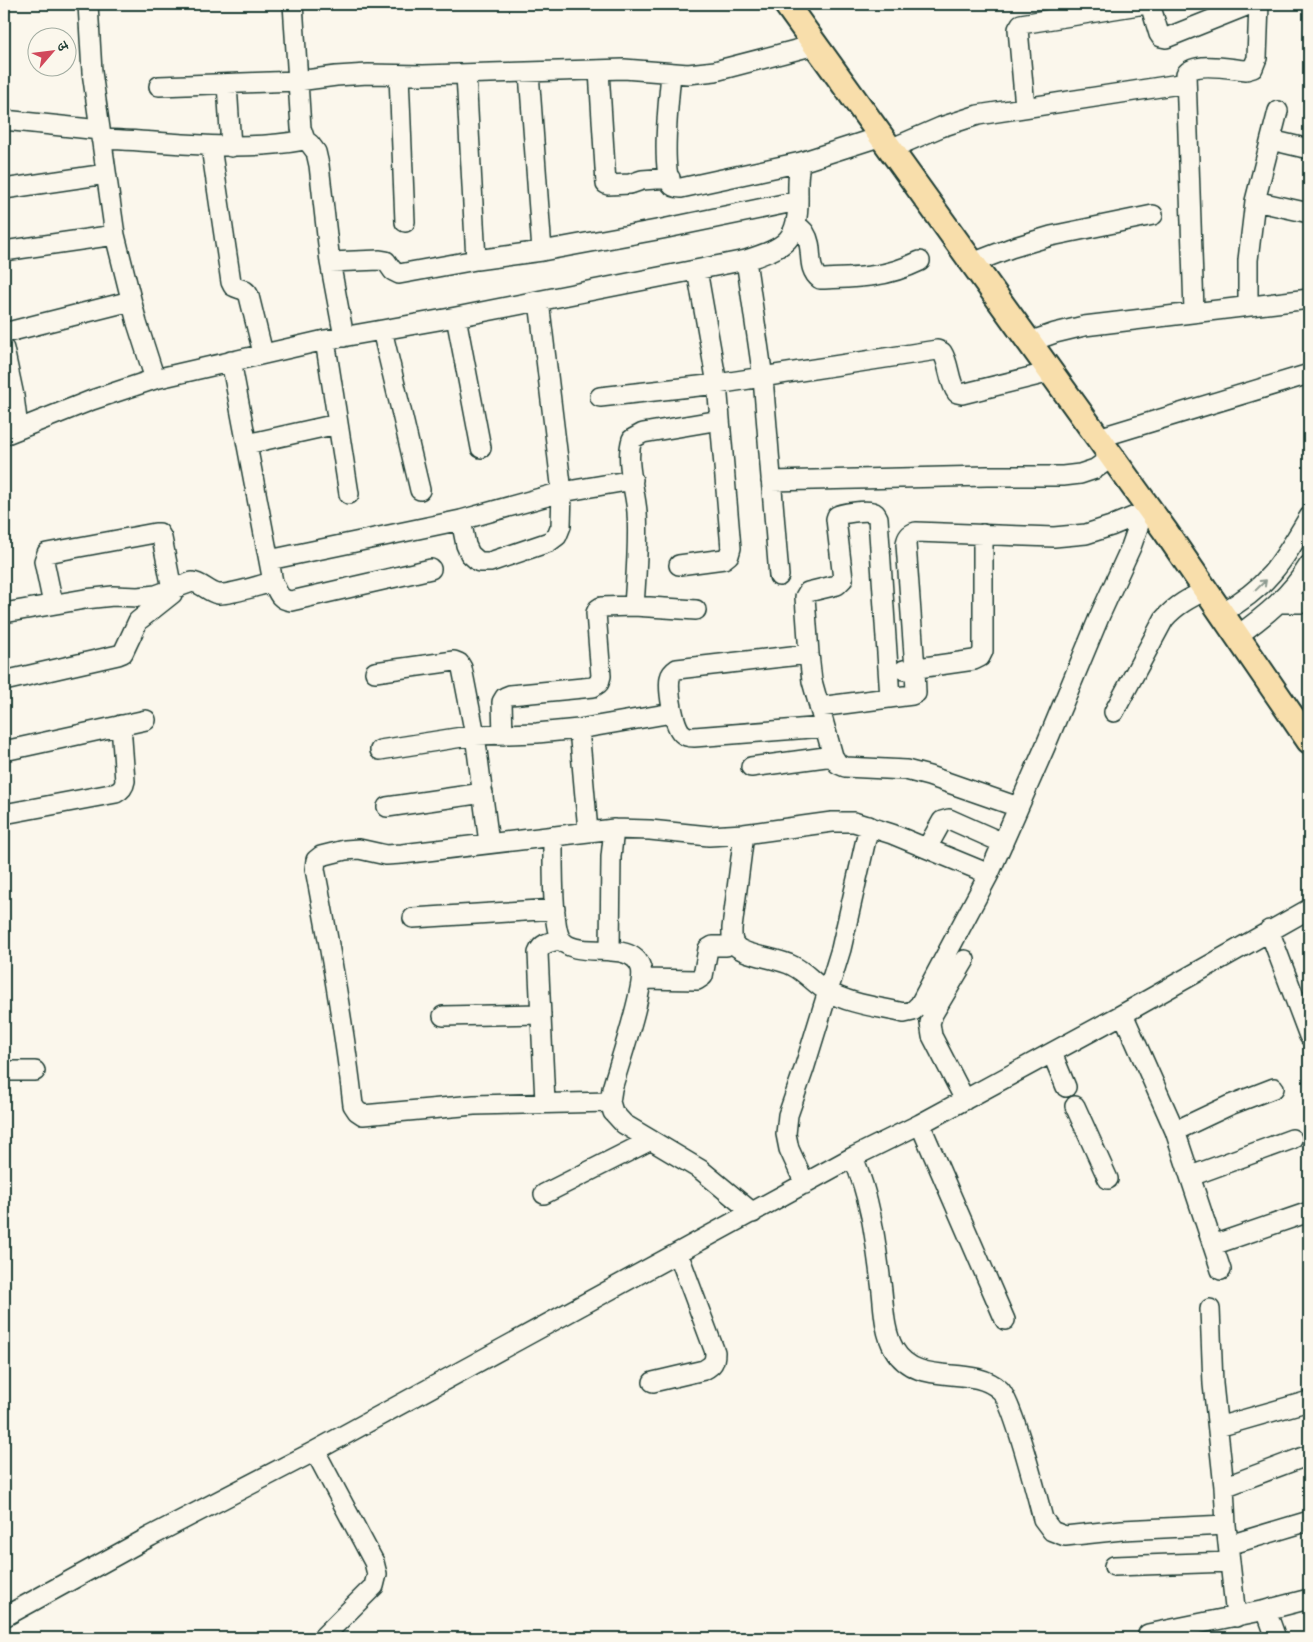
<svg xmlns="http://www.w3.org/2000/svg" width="1313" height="1642" viewBox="0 0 1313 1642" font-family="Dekko,'Playpen Sans Deva',sans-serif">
<rect width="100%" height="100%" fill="#fbf7ec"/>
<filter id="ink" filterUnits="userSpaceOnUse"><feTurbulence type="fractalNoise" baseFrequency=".02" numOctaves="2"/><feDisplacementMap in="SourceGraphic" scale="10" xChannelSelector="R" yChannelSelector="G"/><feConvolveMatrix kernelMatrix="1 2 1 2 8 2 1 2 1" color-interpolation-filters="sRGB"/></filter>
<g filter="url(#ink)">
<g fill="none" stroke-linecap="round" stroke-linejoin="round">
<defs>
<path id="minor" d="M88,4l4,68 23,163 22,88 18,56
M293,4l8,124 4,12 5,4 6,8 3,13 11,97 14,75
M1150,4l9,30 2,3 5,1 85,-34
M599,71l7,113 2,1 22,-1 12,-4 28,-2
M529,73l13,178
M466,74l10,186
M671,74c-2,22 -10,92 0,110 2,3 6,4 10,4l120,-26
M399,75l6,147
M227,84l4,63
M159,86l139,-5 38,-5 32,-2 55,1 201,-6 64,5 27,-3 100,-26
M1025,107l-7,-78 3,-5 124,-20
M4,120l96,10
M101,139c70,2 134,14 204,1
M1271,140l38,9
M211,147l20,135 2,4c7,4 12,2 16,10l14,57
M890,149l51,-22 37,-12 208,-32
M4,189l102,-15
M1255,201l54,12
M796,225c3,2 7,5 9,8 10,15 0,35 15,46 38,-1 65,-1 100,-18
M4,251l111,-16
M746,260l17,118 16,198
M330,262l50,-2 6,1 7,10 6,3 77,-14 66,-9 120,-22 136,-28
M972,263l39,-15 40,-12 102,-21
M1248,305v-45l7,-59 23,-90
M1194,311l-8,-237c9,-13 46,-5 60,-4l7,-2 4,-10 2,-54
M456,317l25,131
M382,330l38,160
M4,333l127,-32
M325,340l24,154
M1029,342l26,-9 29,-7 225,-27
M4,349l10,47 4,32
M231,361l42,221c5,10 6,18 18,19l140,-32
M600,397l117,-13 220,-34 5,2c8,12 6,29 15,41l5,1 89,-22
M4,435l88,-35 63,-21 170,-39 131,-23 290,-57c40,-13 53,-19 52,-64 0,-12 -1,-23 3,-34l81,-26
M1098,438l211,-64
M247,444l90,-20
M771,481l216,-5h76l17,-2 15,-5 17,-12
M461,520l5,25 4,9 9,8h11l59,-20 8,-6 4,-10 1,-34 -23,-191
M269,560l192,-40 101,-28 71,-12
M679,565l45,-6 5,-4 2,-7 -14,-164 -20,-114
M1279,603h30
M634,606c2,-31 5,-63 3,-94 -2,-24 -12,-50 -5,-73l11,-6 77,-13
M4,613l81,-14 28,-3 25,1 18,-2 36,-13c10,1 16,10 26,12 13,1 41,-9 55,-12
M1221,613c47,-25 62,-52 88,-96
M1237,636c28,-20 54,-41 72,-71
M809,654l-132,15c-3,2 -6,4 -7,9 -2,11 3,49 13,56 3,3 8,3 11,3l130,-10
M904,670l70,-10 6,-3 3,-6v-117
M375,672l79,-11 5,2 3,5 13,67 14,108
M4,681l114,-26 5,-2 15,-32 34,-27v-5l-10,-51 -3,-5h-4l-108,20 -3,8 9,43
M890,698l-12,-180c-2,-4 -2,-5 -6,-6 -7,-2 -30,1 -35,4l-1,3 7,60 -6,6 -29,7 -3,5 4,57 3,27 21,75 5,8 7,3 61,3 23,6 89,31
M819,707l93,-12 4,-2 -1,-24 -9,-125c1,-7 3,-10 10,-12l138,5 32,-3 25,-8 39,-16
M1114,712l50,-93c12,-14 26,-21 42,-29
M579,729l9,102
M503,735l-1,-33 3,-5 5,-2 83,-8 6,-4 2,-7 -5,-63 2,-4 3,-2 33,-1 62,4
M380,750l95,-15 62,-2 42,-4 93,-16
M4,751l142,-31
M751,767l82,-11
M387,807l96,-14
M4,814l112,-21c6,-3 8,-6 9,-12l-4,-56
M744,834l-12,94c0,7 -1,13 4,18 9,10 43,12 57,20 13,6 21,18 34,25 22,13 52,16 77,22l9,-2 7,-7 69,-130 56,-127 55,-132 31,-68 12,-34
M553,836c0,21 -1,86 7,102 14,24 72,-1 81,30 5,18 -23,99 -29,121l-2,13 3,10 11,12 77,46 52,43
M927,848l15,-27 7,-2 54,24
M413,918l142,-9
M1269,930l40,106
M610,951l1,-94 3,-28
M642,979l55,1 6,-4 5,-27 5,-3h13l6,-6
M1123,1014l52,117 46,139
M443,1016l98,-2
M1052,1053l14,34
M4,1071h31
M965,1100l-33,-64 -2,-13 3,-9 32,-54
M545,1102l-7,-149c4,-11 13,-11 23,-13
M610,1102l-136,3 -111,10 -6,-4 -4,-6c-9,-80 -23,-158 -38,-236l1,-9 5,-4 24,-6 14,-1 27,6 16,-1 212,-25 36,1 59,6 35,-2 88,-12h22l38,12 97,40
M1075,1106l33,73
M920,1124l85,196
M1175,1131l55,-26 44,-17
M853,1157c18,43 22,80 28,126 3,21 2,47 13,66 23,40 77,14 106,41 13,12 37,106 43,129l9,12 13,5 57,-6 104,-5
M1191,1176l101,-37
M805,1184l-16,-35 -3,-15 2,-19 16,-46 37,-120 28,-123
M544,1194l107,-54
M1213,1245l96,-33
M1210,1309l3,75 11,103 2,38 10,92
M653,1382l51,-12c9,-5 11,-8 11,-18l-37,-99
M1218,1427l91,-26
M315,1451l59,111 3,12 -3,12 -52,52
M1224,1487l85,-32
M1229,1545l80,-24
M1114,1566l116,-4
M1266,1610l10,28
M4,1617l147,-81 164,-85 538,-294 67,-33 203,-110 186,-105
M1148,1634l118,-24 43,-11"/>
<path id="major" d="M786,4l380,528 143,209"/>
</defs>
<use href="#minor" stroke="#1f3d34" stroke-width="22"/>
<use href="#major" stroke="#1f3d34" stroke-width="28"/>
<use href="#minor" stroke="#fbf7ec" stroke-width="19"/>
<use href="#major" stroke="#f8deab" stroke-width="24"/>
</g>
<defs><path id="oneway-shaft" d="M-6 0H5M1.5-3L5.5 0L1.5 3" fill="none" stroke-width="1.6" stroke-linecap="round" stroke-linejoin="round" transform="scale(1.25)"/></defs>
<use stroke="#8d9a90" href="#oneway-shaft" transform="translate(1261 585) rotate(-44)"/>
</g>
<rect width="1313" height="1642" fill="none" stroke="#fbf7ec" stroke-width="20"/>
<rect x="10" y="10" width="1293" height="1622" fill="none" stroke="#1f3d34" stroke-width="2" filter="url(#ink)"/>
<g transform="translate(52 52) rotate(62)"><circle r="24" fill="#fbf7ec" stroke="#a3ada2"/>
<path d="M0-4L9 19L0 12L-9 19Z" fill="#d1495b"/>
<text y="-8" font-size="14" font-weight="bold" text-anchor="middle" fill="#1f3d34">उ</text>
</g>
</svg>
